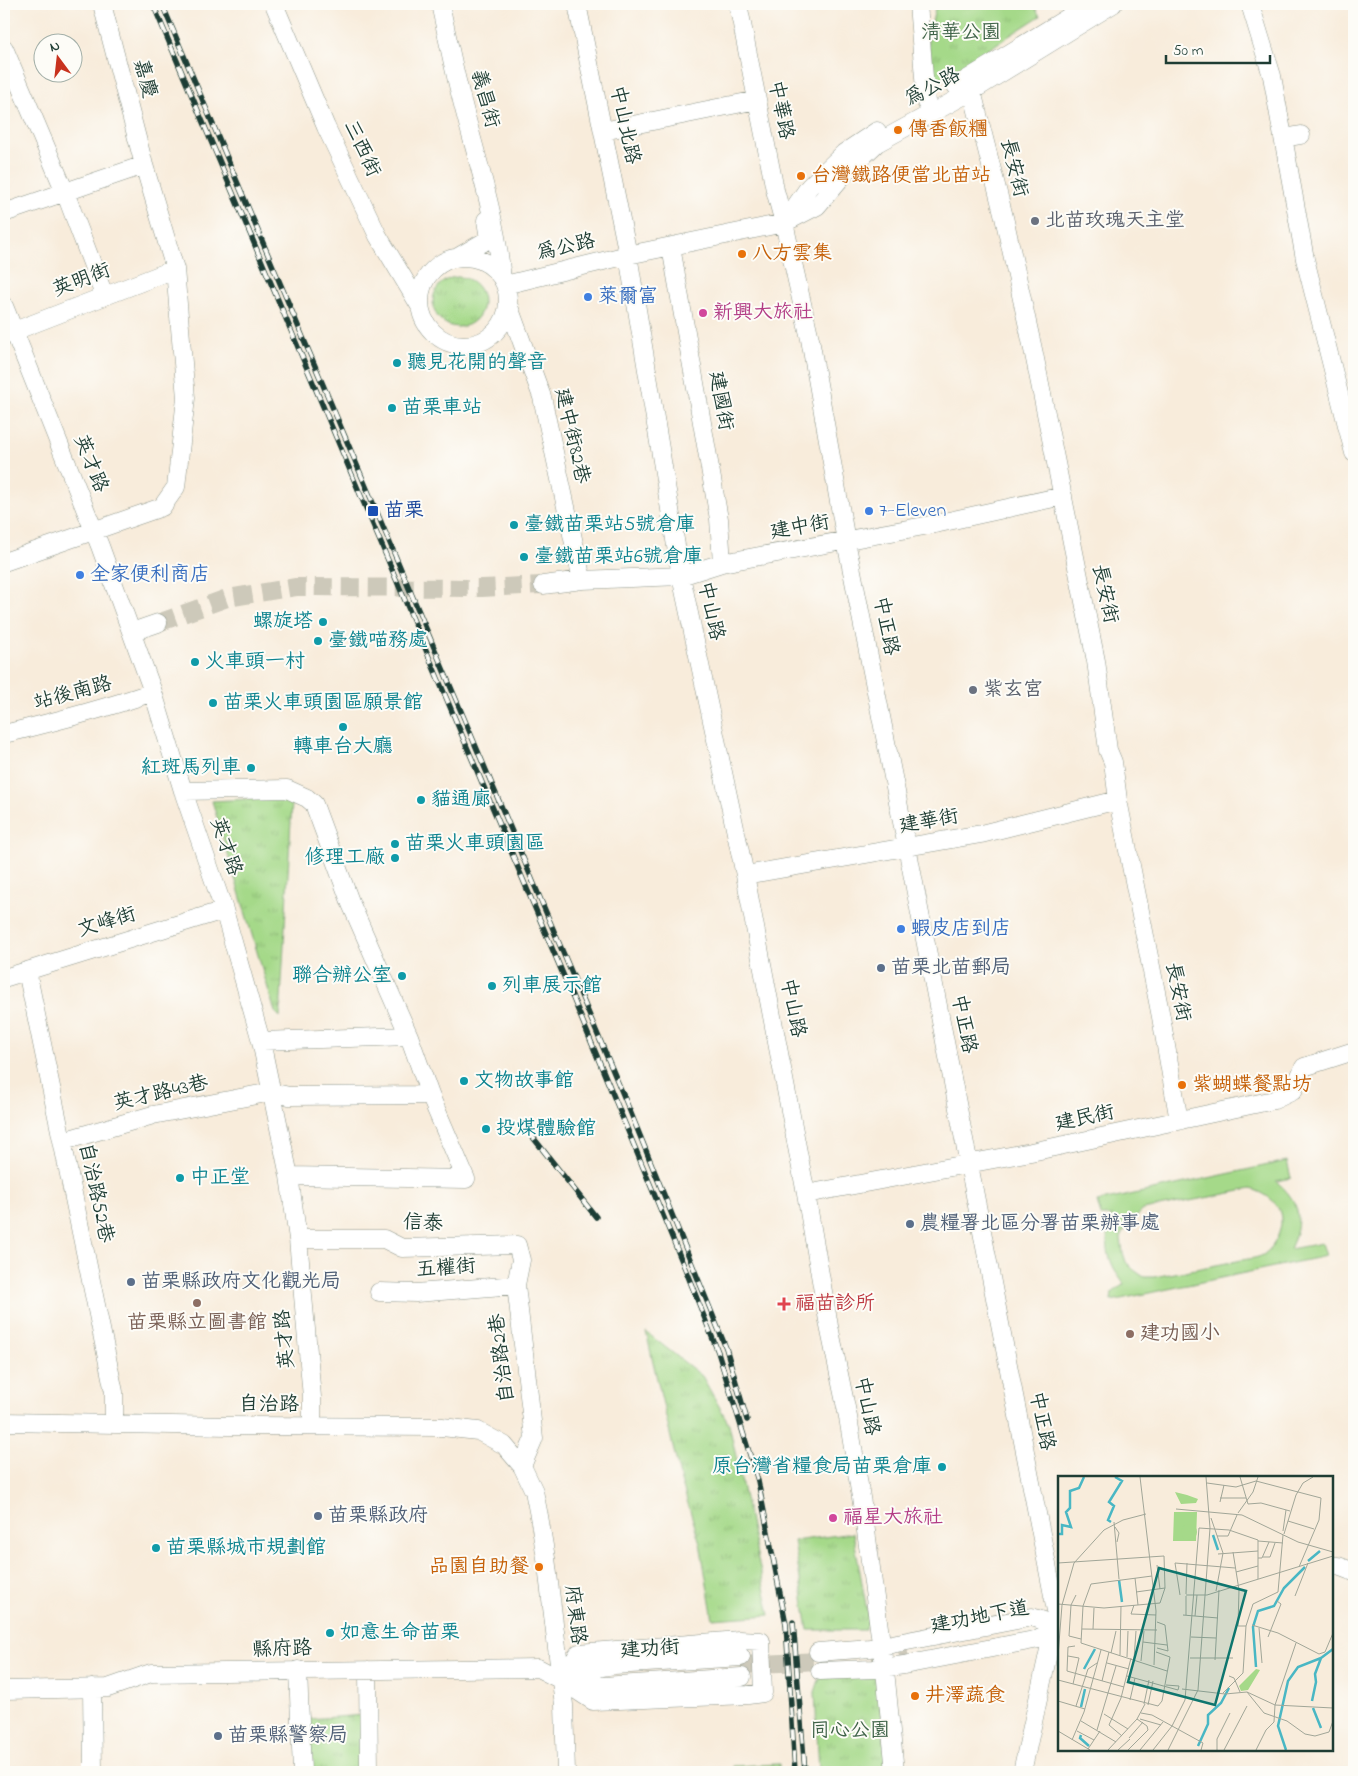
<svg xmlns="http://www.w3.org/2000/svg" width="1358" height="1776" viewBox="0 0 1358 1776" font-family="'Indie Flower','LXGW WenKai TC',sans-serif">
<defs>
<pattern id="grass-tufts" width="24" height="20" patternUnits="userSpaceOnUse" patternTransform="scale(1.25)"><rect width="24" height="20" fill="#a5d989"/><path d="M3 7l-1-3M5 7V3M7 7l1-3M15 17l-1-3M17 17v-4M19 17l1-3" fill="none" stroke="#8ebb77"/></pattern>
</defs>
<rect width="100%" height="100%" fill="#fdfcf7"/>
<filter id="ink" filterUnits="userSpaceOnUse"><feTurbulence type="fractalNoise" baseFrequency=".02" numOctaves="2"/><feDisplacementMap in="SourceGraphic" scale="10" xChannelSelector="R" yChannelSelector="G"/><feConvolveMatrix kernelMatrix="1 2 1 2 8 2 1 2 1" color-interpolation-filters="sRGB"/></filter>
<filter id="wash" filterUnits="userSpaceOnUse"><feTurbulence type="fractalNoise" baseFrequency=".0096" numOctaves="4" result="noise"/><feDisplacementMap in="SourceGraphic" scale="20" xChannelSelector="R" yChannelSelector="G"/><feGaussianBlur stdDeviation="1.12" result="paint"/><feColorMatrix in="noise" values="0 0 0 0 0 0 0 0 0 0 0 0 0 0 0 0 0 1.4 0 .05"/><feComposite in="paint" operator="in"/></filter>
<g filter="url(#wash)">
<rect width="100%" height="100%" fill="#f8ecdb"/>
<path fill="url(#grass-tufts)" stroke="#628b5e" d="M936,4h97l7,12 -107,69 -5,-44z
M433 302a25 25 0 1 1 50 0a25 25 0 1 1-50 0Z
M285,797l7,5 -12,215 -5,-5 -63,-211z
M646,1332l56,44 27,48 41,191 -57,4 -13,-76 -19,-62z
M853,1533l16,89 -5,8h-56l-14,-89z
M878,1676l9,96h-68l-4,-80 5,-15z
M365,1715v57h-56l-2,-53z
M779,1764v8h-46v-6z"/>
<path fill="#a5d989" stroke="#628b5e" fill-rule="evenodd" d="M1287,1161l4,17 -15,3c25,22 27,38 14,68l32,-6 4,13 -215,45 1,-8 12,-9c-18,-25 -20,-39 -12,-68h-11l-4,-14zM1251,1189c14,4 29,13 30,30 1,12 -7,29 -18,36 -7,4 -19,4 -26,6 -28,5 -55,11 -83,16h-10l-10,-7 -8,-8 -3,-9 -2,-15 4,-9 18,-19z"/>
</g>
<g filter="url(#ink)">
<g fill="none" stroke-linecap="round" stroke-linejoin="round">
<path stroke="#cdc9ba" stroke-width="18" stroke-dasharray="18 9" stroke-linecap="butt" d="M158,623l69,-25 69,-11 186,1 61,-3
M872,1659l36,-6
M741,1665l79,-4"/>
<defs>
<path id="minor" d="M274,4l52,123 52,109 42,70
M440,4c7,31 13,62 21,93 15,60 35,119 41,182
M577,4l51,251 53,321 64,299 61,319 23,132 19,91 16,99 22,164 9,92
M738,4l37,186 9,33 26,116 36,202 61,306 152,779 -9,19 -28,127
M918,4l8,98 5,10
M1250,4l22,72 33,183 49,194
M4,48l61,144 39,103
M965,81l7,10 32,126 30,137 62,307 12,89 5,12 5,38 43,217 18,104
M956,86l134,-82
M603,131l154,-31
M1284,138l17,-3
M4,213l140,-48
M786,220l23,-33 35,-34 33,-22
M671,247l48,272 3,44
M458,257l31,-18 -3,-19
M420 301a44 44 0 1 1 88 0a44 44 0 1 1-88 0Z
M505,285l123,-30 156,-32 33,-17 28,-33 32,-30 95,-52 141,-87
M508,304l34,93 40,183
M4,306l96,240 53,146 30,99 41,119 37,131 28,135 9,63 14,158v29
M4,335l171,-66
M4,562l158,-55 14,-20 10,-89 -11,-129 -31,-104 -42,-161
M543,585l39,-5 99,-4 41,-13 213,-39 128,-28
M132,632l26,-9
M4,734c50,-12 100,-25 149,-42
M183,791l104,-2 20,9 7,6 37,100 58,132 21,59 36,84 -177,-3
M745,875l236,-41 137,-34
M27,971l87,421v32
M4,978l220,-68
M261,1041l148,-5
M63,1141l90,-26 118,-23 18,4 141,-1
M806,1194l225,-42 243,-52 19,-9 11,-24 50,-16
M298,1239h86l18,9 115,-3 4,15 -5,25 18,153 -12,28
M379,1292l37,1 100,-8
M4,1422l225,4 213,1 36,4 26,14 18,21 12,25 5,25 7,42 18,147 2,67
M1332,1566h6l16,6
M818,1652l53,-4 161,-31 27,9
M298,1670l4,102
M368,1670l1,102
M820,1671l54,-2 30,-4 135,-26 20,-13
M562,1680l22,-10 30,-5 127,-8
M567,1681l36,5 139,-9
M92,1688l1,84
M4,1690l104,-2 43,-15 387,-5 23,12 32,21 155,-6 15,-2 -2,-52 -22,-1 -160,13 -18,27"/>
</defs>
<use href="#minor" stroke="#8c9488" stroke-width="19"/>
<use href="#minor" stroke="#fff" stroke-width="18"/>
<defs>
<path id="rail" d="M153,4l415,982 118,285 32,81 40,129 28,143 9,148
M162,4l468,1107 96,237 21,72
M528,1131l68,86
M793,1622l12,150"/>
</defs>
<use href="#rail" stroke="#1f3d34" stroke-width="5.5"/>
<use href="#rail" stroke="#fdfcf7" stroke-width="4" stroke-dasharray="11" stroke-linecap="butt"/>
</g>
</g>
<g fill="#e8710a" stroke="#fdfcf7" stroke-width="2">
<circle cx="898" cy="130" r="5"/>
<circle cx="801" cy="176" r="5"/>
<circle cx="742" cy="254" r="5"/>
<circle cx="1182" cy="1085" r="5"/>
<circle cx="539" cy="1567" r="5"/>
<circle cx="915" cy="1696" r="5"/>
</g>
<g fill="#6b7280" stroke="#fdfcf7" stroke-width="2">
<circle cx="1035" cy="221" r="5"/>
<circle cx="973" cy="690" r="5"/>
</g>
<g fill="#3f7fe0" stroke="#fdfcf7" stroke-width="2">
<circle cx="588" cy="297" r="5"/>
<circle cx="869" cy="511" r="5"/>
<circle cx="80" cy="575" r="5"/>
<circle cx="901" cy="929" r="5"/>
</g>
<g fill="#d1479c" stroke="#fdfcf7" stroke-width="2">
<circle cx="703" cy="313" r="5"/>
<circle cx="833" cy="1518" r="5"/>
</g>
<g fill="#0f9aa8" stroke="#fdfcf7" stroke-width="2">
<circle cx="397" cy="363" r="5"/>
<circle cx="392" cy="408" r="5"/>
<circle cx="514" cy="525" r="5"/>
<circle cx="524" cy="557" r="5"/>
<circle cx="323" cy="622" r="5"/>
<circle cx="318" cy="641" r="5"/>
<circle cx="195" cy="662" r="5"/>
<circle cx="213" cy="703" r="5"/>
<circle cx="343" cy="727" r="5"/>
<circle cx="251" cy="768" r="5"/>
<circle cx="421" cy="800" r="5"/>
<circle cx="395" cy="844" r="5"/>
<circle cx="395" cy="858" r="5"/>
<circle cx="402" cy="976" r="5"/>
<circle cx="492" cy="986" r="5"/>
<circle cx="464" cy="1081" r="5"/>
<circle cx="486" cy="1129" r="5"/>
<circle cx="180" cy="1178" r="5"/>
<circle cx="942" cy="1467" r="5"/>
<circle cx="156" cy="1548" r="5"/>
<circle cx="330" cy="1633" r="5"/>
</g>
<rect fill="#1a4fb4" stroke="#fdfcf7" stroke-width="2" x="367" y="505" width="12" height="12" rx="2.5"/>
<g fill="#5c6f8a" stroke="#fdfcf7" stroke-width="2">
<circle cx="881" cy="968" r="5"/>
<circle cx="910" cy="1224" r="5"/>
<circle cx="131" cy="1282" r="5"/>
<circle cx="318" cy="1516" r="5"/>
<circle cx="218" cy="1736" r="5"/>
</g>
<g fill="#8d6e63" stroke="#fdfcf7" stroke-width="2">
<circle cx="197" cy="1303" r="5"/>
<circle cx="1130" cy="1334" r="5"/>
</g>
<path fill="#e0444e" stroke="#fdfcf7" stroke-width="2" d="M781.5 1296.5h5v5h5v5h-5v5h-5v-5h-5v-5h5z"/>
<g text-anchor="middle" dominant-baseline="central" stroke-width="4" stroke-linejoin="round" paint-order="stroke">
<g font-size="20" fill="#406449" stroke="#fdfcf7">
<text x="961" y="33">清華公園</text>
<text x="850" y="1731">同心公園</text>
</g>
<g font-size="20" fill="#1f3d34" stroke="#fdfcf7">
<text transform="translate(144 79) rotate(75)">嘉慶</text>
<text transform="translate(933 88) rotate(-28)">為公路</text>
<text transform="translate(484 99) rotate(75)">義昌街</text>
<text transform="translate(780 110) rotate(79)">中華路</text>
<text transform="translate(624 125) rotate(78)">中山北路</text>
<text transform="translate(361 149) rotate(65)">三西街</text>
<text transform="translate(1013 168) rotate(76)">長安街</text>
<text transform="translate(566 248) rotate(-13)">為公路</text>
<text transform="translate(82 281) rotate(-21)">英明街</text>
<text transform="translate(720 401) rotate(80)">建國街</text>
<text transform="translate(571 436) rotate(77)">建中街82巷</text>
<text transform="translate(90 464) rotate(68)">英才路</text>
<text transform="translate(800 528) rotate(-10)">建中街</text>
<text transform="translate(1104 594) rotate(78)">長安街</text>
<text transform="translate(710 611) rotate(78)">中山路</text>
<text transform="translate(885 626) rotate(79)">中正路</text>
<text transform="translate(73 694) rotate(-15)">站後南路</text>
<text transform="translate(929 822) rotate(-10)">建華街</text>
<text transform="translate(225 847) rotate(71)">英才路</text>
<text transform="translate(107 923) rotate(-17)">文峰街</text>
<text transform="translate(1177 992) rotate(79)">長安街</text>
<text transform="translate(792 1008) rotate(79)">中山路</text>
<text transform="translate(963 1024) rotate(79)">中正路</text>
<text transform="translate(161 1094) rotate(-13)">英才路43巷</text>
<text transform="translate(1085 1119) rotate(-12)">建民街</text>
<text transform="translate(95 1193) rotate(78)">自治路52巷</text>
<text transform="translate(423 1224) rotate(3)">信泰</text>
<text transform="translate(446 1269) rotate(-4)">五權街</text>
<text transform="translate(286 1339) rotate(-95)">英才路</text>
<text transform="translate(503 1358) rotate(-97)">自治路2巷</text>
<text x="269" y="1405">自治路</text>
<text transform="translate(866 1406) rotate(79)">中山路</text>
<text transform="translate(1041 1421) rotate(79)">中正路</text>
<text transform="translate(574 1615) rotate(83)">府東路</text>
<text transform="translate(980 1618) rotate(-11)">建功地下道</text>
<text transform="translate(282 1650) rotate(-2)">縣府路</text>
<text transform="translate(650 1650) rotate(-4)">建功街</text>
</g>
<g font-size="20" fill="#c56008" stroke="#fdfcf7" text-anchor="start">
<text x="908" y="130">傳香飯糰</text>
<text x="811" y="176">台灣鐵路便當北苗站</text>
<text x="752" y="254">八方雲集</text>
<text x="1192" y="1085">紫蝴蝶餐點坊</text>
<text x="529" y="1567" text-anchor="end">品園自助餐</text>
<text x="925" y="1696">井澤蔬食</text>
</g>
<g font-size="20" fill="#5b616d" stroke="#fdfcf7" text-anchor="start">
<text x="1045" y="221">北苗玫瑰天主堂</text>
<text x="983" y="690">紫玄宮</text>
</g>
<g font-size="20" fill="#366cbe" stroke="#fdfcf7" text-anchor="start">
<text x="598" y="297">萊爾富</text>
<text x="879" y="511">7-Eleven</text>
<text x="90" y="575">全家便利商店</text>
<text x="911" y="929">蝦皮店到店</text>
</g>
<g font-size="20" fill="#b23c85" stroke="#fdfcf7" text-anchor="start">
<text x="713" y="313">新興大旅社</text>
<text x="843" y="1518">福星大旅社</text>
</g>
<g font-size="20" fill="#0d838f" stroke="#fdfcf7" text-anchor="start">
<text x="407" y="363">聽見花開的聲音</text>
<text x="402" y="408">苗栗車站</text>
<text x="524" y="525">臺鐵苗栗站5號倉庫</text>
<text x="534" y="557">臺鐵苗栗站6號倉庫</text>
<text x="313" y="622" text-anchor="end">螺旋塔</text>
<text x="328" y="641">臺鐵喵務處</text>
<text x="205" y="662">火車頭一村</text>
<text x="223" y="703">苗栗火車頭園區願景館</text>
<text x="343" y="747" text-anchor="middle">轉車台大廳</text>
<text x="241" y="768" text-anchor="end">紅斑馬列車</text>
<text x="431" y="800">貓通廊</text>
<text x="405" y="844">苗栗火車頭園區</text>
<text x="385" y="858" text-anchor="end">修理工廠</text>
<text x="392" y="976" text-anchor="end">聯合辦公室</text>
<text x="502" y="986">列車展示館</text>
<text x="474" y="1081">文物故事館</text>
<text x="496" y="1129">投煤體驗館</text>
<text x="190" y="1178">中正堂</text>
<text x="932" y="1467" text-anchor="end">原台灣省糧食局苗栗倉庫</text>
<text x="166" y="1548">苗栗縣城市規劃館</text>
<text x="340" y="1633">如意生命苗栗</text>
</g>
<g font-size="20" fill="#164399" stroke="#fdfcf7" text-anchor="start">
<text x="384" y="511">苗栗</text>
</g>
<g font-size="20" fill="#4e5e75" stroke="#fdfcf7" text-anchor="start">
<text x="891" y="968">苗栗北苗郵局</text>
<text x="920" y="1224">農糧署北區分署苗栗辦事處</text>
<text x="141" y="1282">苗栗縣政府文化觀光局</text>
<text x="328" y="1516">苗栗縣政府</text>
<text x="228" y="1736">苗栗縣警察局</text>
</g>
<g font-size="20" fill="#be3a42" stroke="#fdfcf7" text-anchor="start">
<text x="795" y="1304">福苗診所</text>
</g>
<g font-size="20" fill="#785e54" stroke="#fdfcf7">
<text x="197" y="1323">苗栗縣立圖書館</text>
<text x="1140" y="1334" text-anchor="start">建功國小</text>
</g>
</g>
<g transform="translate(1058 1476)">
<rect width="275" height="275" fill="#f8ecdb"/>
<path d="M117,16l12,3 11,4 -2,4 -15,1zM116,36h23l-1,29h-23zM198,193l4,1 -12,20 -7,1 -2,-5z" fill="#a5d989"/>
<path d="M123 56a8 8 0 1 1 16 0a8 8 0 1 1-16 0Z" fill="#a5d989"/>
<path fill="none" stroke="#49b7c4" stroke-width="2.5" d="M53,46l-3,-2 6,-14 -5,-4 13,-21 -7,-4M0,58h4v-9l9,2 -5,-15 4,-4v-17l9,-3 5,-11M155,59l5,15M250,85l12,-10M61,104l3,22M198,191l-3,-40 5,-16 16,-5 10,-18 21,-21M26,193l11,-20M254,225l4,-19 -1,-8 6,-16 12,-9M23,231l4,-18M255,232l8,20M23,259l-1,3 9,8M140,270l10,-22v-9l13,-12 8,-15M228,274l-8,-24 10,-45 10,-14 23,-9"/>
<path fill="none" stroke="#a1a698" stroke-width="1" d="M82,1l16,134 -2,54M182,1l8,27 13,-1 29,8M149,7l29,4 20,-6 65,17 -2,22 -20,47M162,22h26M162,26l4,-17M118,33l66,6 56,27 35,10M180,37l15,-21 5,-15M153,42l12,35 -7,38M230,45l26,8M56,46l5,57M57,51l4,6 -2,9M225,55l3,-21M226,58l12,-39 7,-12 10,-6M159,60h11l9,-21M200,65l25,2M175,76l6,38 -1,36h8M160,78l40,-3M205,81h7l5,-14M200,82h4l7,-16M0,87l106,-7 1,32 -5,15 -56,5 -46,-4M99,89l3,24M178,96l22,-6M94,100l-61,8 -8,22 -2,37 86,28M77,102l3,27M78,116l29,-4M128,118l1,-31M18,119l-5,10 -2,31 12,3M122,119l-5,-32 60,5M128,119h21l126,-39M237,120l13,-33M76,129l-3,9 25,1M125,139l35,3M128,139v-19M137,140l2,-21M99,146l8,3 3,26 -11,-3M194,149l26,8 41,21 6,-2 8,-19M201,152l3,35M24,153l75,1M35,153l1,-21M133,161l25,1M210,161l13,-33 -4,-3M85,166l24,3M17,170l-7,1 -1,24 57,16M53,177l5,-22M62,179l1,-49M0,180l4,-51 12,-42 30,-33 19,-10 23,-6M10,180l11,2 -6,26M69,181l1,-26M132,182h43M76,183l2,-28M157,184l4,-70M83,185l3,-30M49,187l22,6M69,200l51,14 1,-4 -13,-1M171,200l5,2 6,14M0,204l100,26 4,-5 8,-44 -14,-5M44,205l7,-29M124,213l43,5 22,-2 28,13 58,3M189,216l17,21 23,8 18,13 10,2 14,-4 4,-11M165,217l20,-20 3,-47 7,-22 25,-12 5,-57M72,224l5,-22M0,225l27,8M86,228l5,-24M90,229l5,-24M18,230l12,-37 9,-6M83,237l11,2 51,28 -2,7M46,238l24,15M82,243l21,6M23,245l35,21M39,254l19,-64M0,255l32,19M19,255l17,9M64,260l-13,-11 12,-27 10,-40M71,262l14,-16M14,264l12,-28 17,-62M30,273l12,-18M50,274l29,-31 8,-15M60,274l12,-11M70,274l20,-20 -1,-4 -10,-7M82,274l23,-28M95,274l19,-24 13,-26 14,-172 30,2 29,10v39M110,274l30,-60 12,-162 -4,-51M159,274v-11l13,-26M166,274l23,-44M198,274l10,-20 8,-8 1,-17 21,-62"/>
<path fill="#0f766e" fill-opacity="0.15" stroke="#0f766e" stroke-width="2.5" d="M101,92l87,23 -31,114 -87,-23z"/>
<rect width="275" height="275" fill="none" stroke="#1f3d34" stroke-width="2.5"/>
</g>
<rect width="1358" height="1776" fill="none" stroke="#fdfcf7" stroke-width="20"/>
<g transform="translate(58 58) rotate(345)"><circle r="24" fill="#fdfcf7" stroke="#a4b0a9"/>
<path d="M0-4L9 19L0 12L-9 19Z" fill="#c8321e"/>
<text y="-8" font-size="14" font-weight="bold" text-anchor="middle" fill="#1f3d34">N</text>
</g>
<path d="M1166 55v8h104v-8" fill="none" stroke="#1f3d34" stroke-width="2.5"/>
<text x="1173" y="55" font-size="15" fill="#1f3d34" stroke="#fdfcf7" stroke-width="4" paint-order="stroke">50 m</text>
</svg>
